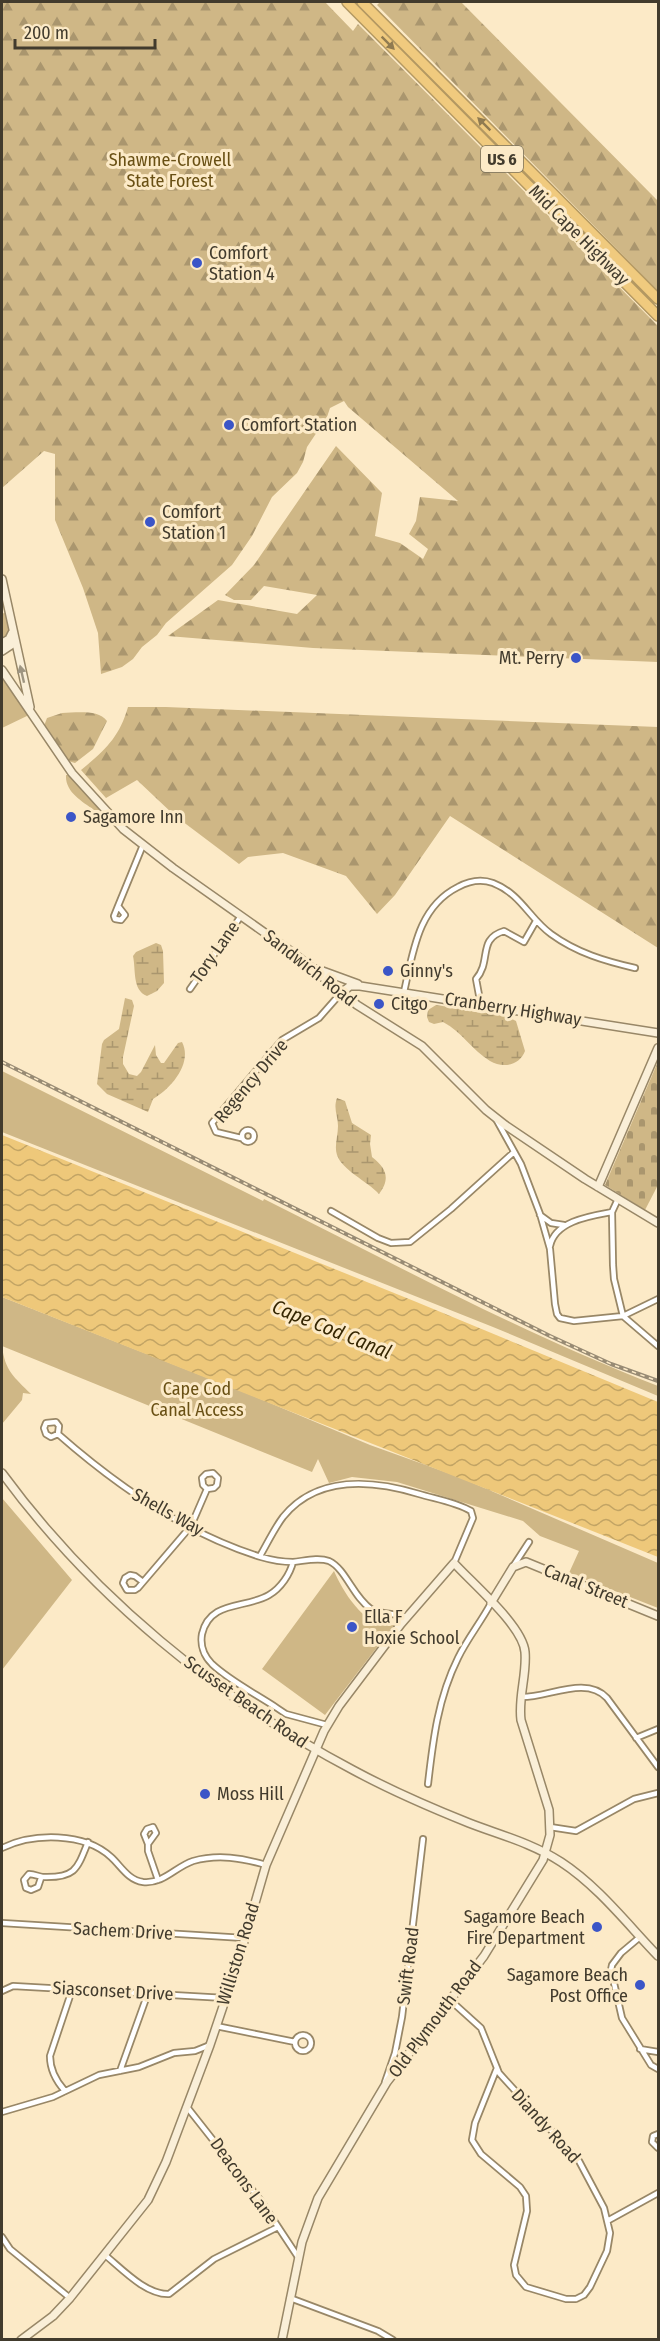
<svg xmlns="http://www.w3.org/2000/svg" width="660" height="2341" viewBox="0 0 660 2341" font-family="'Fira Sans Condensed',sans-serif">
<defs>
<pattern id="forest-firs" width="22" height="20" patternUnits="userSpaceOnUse" patternTransform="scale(1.5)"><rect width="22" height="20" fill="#cfb786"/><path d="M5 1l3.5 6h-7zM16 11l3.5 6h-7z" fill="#aa966e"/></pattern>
<pattern id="wetland-marsh" width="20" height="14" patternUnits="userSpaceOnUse" patternTransform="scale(1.5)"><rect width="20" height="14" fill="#cfb786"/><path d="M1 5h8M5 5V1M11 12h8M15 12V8" fill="none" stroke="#aa966e"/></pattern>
<pattern id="cemetery-stones" width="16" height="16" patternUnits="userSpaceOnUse" patternTransform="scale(1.5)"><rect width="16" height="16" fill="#cfb786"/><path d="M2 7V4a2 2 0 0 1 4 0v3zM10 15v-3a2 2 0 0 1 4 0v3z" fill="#aa966e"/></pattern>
<pattern id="water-waves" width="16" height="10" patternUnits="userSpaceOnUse" patternTransform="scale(1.5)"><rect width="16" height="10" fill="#eec87a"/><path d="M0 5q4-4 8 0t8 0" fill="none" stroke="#c2a464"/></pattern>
</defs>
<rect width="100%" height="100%" fill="#fceac7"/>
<path fill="#cfb786" d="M6,612c2,11 7,22 -4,28v-26z
M2,676l27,39 -27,13z
M70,775l29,34v1h-5c-12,-9 -29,-18 -28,-35z
M2,1071l261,130 1,-2c131,65 259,135 394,187v10l-165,-69 -491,-195z
M2,1297l249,98 119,50 89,32 199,86v45l-89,-35 10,-22 -39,-15 -17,-15 -126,-39 -45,-5 -23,6 -11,-24 -6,13 -310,-126z
M2,1346c3,25 12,31 29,48l-8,-1 -1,7 -20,24z
M2,1498l70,82 -70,90v-173z
M334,1571c9,21 32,59 60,54l-69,90 -63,-46z"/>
<path fill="url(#forest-firs)" d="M2,2h323l28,29 5,-7 300,302v336l-345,-14 -145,-12 50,-36 79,14 20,-19 -53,-9 -13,14h-17l-9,-5 29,-30 82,-119 46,47 -7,43 25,7 23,16 5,-10 -19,-15 7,-13 4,-24 38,4 -110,-94 -4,-6 -14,7 -3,9 -20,30 -4,15 -6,11 -25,24 -20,39 -20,29 -66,58 -9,12 -15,12 -9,12 -11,8 -21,7 -3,-41 -15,-45 -28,-68v-66l-11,-3 -42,37z
M380,2h81l197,199v90l-281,-286z
M128,707h38l492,20v221l-208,-132 -55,79 -18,19 -31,-38 -63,-23 -35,4 -9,7 -65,-49 -37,-35 -31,18 -25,-28c24,-20 38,-32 47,-63z
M62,713c13,0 36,-4 45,8l-14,28 -18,14 -7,-2 -24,-35 3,-8z"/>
<path fill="url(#wetland-marsh)" d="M156,943l5,2 2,6 1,32 -7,8 -10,5c-15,-6 -11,-26 -14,-40l3,-4z
M125,998l7,2 2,6 -11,51v7l6,10 8,2 4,-4 14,-27 1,10 5,8h3l14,-20 4,-1c11,21 -11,47 -29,57l-5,13 -41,-18 -10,-10 5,-40 2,-4 15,-11z
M436,1005l70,11 10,5 9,30c-5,14 -22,18 -35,10 -18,-11 -28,-29 -47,-39l-9,2 -5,-2 -2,-5 1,-7z
M337,1098l8,3 7,22 19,12 -1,9 2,13c14,11 19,21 7,37 -12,-13 -37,-24 -42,-39 -3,-9 1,-19 1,-29 0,-10 -5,-17 -1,-28z"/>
<path fill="url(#cemetery-stones)" d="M657,1064l1,121 -13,25 -40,-25z"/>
<path fill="url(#water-waves)" d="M2,1135l412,166 244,101v155l-656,-260z"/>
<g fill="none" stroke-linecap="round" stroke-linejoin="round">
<defs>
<path id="street" d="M118,906l-4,10 1,3 6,1 4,-5 -7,-9 25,-61
M190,989l51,-73
M404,992c9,-40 14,-85 54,-105 11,-6 24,-8 35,-4 28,11 36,35 58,51 26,19 54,27 84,34
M479,1004v-9l-3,-16c16,-18 1,-40 28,-48l20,11 12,-21
M496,1119l25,45 19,50 10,35 5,55 2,10 3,4 14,3 49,-5 35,-17
M242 1136a6 6 0 1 1 12 0a6 6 0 1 1-12 0Z
M241,1138l-25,-6 -4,-9 70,-83 37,-22 22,-25
M618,1199l-6,13 1,53 1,14 9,37 35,30
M331,1211l47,27 13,5 19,-1 41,-33 63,-57
M540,1215l11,8 13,2
M550,1246c5,-25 40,-30 62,-34
M58,1434l-7,3 -5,-3 -2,-6 2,-5 10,-1 3,4 -1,8c58,51 128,100 203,123 10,3 21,5 32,5 11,-1 25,-5 36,-1 17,8 24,36 42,48 11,6 24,4 35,8
M260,1556c7,-12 14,-27 23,-39 34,-42 90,-37 136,-23 17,5 37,8 52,17l2,7 -19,45
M293,1562c-3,12 -12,26 -24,33 -24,14 -59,5 -67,39 -2,11 2,22 10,30 18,17 44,30 65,44l9,6 41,11
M514,1565l15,-23
M143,1582l-8,-6 -5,-1 -5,3 -2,5 4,7h8l3,-2 53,-62 16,-37 -4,-4 -1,-7 4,-4 7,-1 5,5 -1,7 -3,3 -7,1
M521,1697c26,1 65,-22 86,1l51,69
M636,1738l22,-9
M428,1784c5,-44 10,-86 30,-126 9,-19 23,-36 33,-55
M550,1827l26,4 58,-32 24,-6
M148,1844l-4,-10 3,-5 6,-2 3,6 -8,11v7l10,29
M2,1848c31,-15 82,-16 109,9 10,9 17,23 32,25 21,2 32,-15 50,-21 25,-7 49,-3 73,4
M41,1878l-3,9 -7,3 -5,-2 -2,-8 5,-6c6,0 10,3 14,3 32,1 34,-7 45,-35
M2,1923l242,15
M640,1937l-19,16 -9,12 -1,5 11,48 29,47 7,4
M2,1991l11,-5 212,12
M450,2000l31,28 18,45 80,88 25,47 6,25 -3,18 -17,36 -6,8 -8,4h-10l-40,-12 -10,-12 -2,-10 13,-54 -1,-15 -6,-9 -39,-33 -9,-14 3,-17 22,-55
M216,2026l79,16
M295 2043a8 8 0 1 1 16 0a8 8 0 1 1-16 0Z
M640,2049l18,3
M120,2071l28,-78
M385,2082l10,-29 7,-36 21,-178
M65,2091c-9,-10 -15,-22 -15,-35l22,-66
M187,2107l74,94 37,56
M2,2112l51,-15 46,-22 40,-8 35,-14 21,-2 15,-6
M658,2134l-5,2 -1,6 6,6
M609,2220l49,-27
M2,2237l8,12 60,49
M105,2255c17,14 41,40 64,39l45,-35 64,-32
M290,2298l88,33 15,9"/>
<path id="secondary" d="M2,579l28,128
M2,643l7,-4 3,-6
M2,651l9,-6 2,-7
M2,670l70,103 51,56 50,39 119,84 65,53 65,41 64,64 19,15 80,54 73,44
M317,969l41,15
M341,993l9,-7h10l298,47
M598,1187l60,-139
M2,1473c91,124 215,225 351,297 37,20 76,37 116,53 31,12 63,20 92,39 37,24 67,63 97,94
M491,1603l22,-36 13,-5 132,54
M21,2340l32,-24 17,-18 78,-98 18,-38 44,-117 28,-83 28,-97 58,-134 15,-25 62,-82 53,-61c18,20 69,63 71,89 2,23 -7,45 -4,68l28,90 1,25 -7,25 -59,96 -97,126 -69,116 -16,44 -20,98"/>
<path id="highway" d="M347,2l311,314
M362,2l296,297"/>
</defs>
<use href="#street" stroke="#988767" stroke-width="8"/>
<use href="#secondary" stroke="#988767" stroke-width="10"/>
<use href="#highway" stroke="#b39862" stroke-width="12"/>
<use href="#street" stroke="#fff" stroke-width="4.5"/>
<use href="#secondary" stroke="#faefd8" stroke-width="7"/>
<use href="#highway" stroke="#f0ca7e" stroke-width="9"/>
<defs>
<path id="rail" d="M2,1062l548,274 61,28 47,17"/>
</defs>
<use href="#rail" stroke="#988b74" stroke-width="4"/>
<use href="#rail" stroke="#fceac7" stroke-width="1.5" stroke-dasharray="4.5" stroke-linecap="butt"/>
</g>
<defs><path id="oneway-solid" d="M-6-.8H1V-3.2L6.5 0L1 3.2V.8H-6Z" transform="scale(1.5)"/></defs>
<g fill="#907b51">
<use href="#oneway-solid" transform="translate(388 43) rotate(45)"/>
<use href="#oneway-solid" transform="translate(484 124) rotate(-135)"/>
</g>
<use fill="#9e9582" href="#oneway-solid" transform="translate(22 674) rotate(-103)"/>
<g fill="#3b55c7" stroke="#fceac7" stroke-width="2">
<circle cx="197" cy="263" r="6"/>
<circle cx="229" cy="425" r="6"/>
<circle cx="150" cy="522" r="6"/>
<circle cx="576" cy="658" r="6"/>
<circle cx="71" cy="817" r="6"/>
<circle cx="388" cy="971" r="6"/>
<circle cx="379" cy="1004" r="6"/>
<circle cx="352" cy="1627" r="6"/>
<circle cx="205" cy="1794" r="6"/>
<circle cx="597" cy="1927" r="6"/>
<circle cx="640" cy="1985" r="6"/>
</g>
<g text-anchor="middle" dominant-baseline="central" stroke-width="6" stroke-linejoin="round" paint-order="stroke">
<rect fill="#fceac7" stroke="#7a705b" stroke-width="1.5" x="481" y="146" width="42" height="26" rx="4.5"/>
<g font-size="16" font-weight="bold" fill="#423b2d">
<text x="502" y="159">US 6</text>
</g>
<g font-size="18" fill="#695014" stroke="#fceac7">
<text x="170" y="160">Shawme-Crowell<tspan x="170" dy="21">State Forest</tspan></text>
<text x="197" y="1389">Cape Cod<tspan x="197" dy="21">Canal Access</tspan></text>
</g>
<g font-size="18" fill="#423b2d" stroke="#fceac7">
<text transform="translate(579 235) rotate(45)">Mid Cape Highway</text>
<text transform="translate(215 952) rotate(-55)">Tory Lane</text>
<text transform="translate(310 968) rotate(38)">Sandwich Road</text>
<text transform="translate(513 1009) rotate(9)">Cranberry Highway</text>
<text transform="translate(251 1081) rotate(-50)">Regency Drive</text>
<text transform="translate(168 1512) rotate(29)">Shells Way</text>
<text transform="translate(586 1586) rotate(22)">Canal Street</text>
<text transform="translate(246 1702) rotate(35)">Scusset Beach Road</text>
<text transform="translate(123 1931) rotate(3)">Sachem Drive</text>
<text transform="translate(238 1954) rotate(-73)">Williston Road</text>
<text transform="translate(408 1966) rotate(-83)">Swift Road</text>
<text transform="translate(113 1991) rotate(3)">Siasconset Drive</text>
<text transform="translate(435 2019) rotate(-53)">Old Plymouth Road</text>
<text transform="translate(546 2126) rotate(48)">Diandy Road</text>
<text transform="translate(244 2181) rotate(54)">Deacons Lane</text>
</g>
<g font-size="18" fill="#423b2d" stroke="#fceac7" text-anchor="start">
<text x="209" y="253">Comfort<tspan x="209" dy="21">Station 4</tspan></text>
<text x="241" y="425">Comfort Station</text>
<text x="162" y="512">Comfort<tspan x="162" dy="21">Station 1</tspan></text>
<text x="564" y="658" text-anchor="end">Mt. Perry</text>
<text x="83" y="817">Sagamore Inn</text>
<text x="400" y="971">Ginny's</text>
<text x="391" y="1004">Citgo</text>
<text x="364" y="1617">Ella F<tspan x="364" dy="21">Hoxie School</tspan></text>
<text x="217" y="1794">Moss Hill</text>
<text x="585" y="1917" text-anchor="end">Sagamore Beach<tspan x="585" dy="21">Fire Department</tspan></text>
<text x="628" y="1975" text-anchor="end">Sagamore Beach<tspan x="628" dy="21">Post Office</tspan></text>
</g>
<g font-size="20" font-style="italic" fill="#362703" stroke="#fceac7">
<text transform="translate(332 1329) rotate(22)">Cape Cod Canal</text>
</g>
</g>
<rect width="660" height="2341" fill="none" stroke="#423b2d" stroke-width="6"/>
<path d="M15 39v9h140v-9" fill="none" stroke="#423b2d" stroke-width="3"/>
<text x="24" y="39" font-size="18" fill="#423b2d" stroke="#fceac7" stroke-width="4.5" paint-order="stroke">200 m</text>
</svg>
